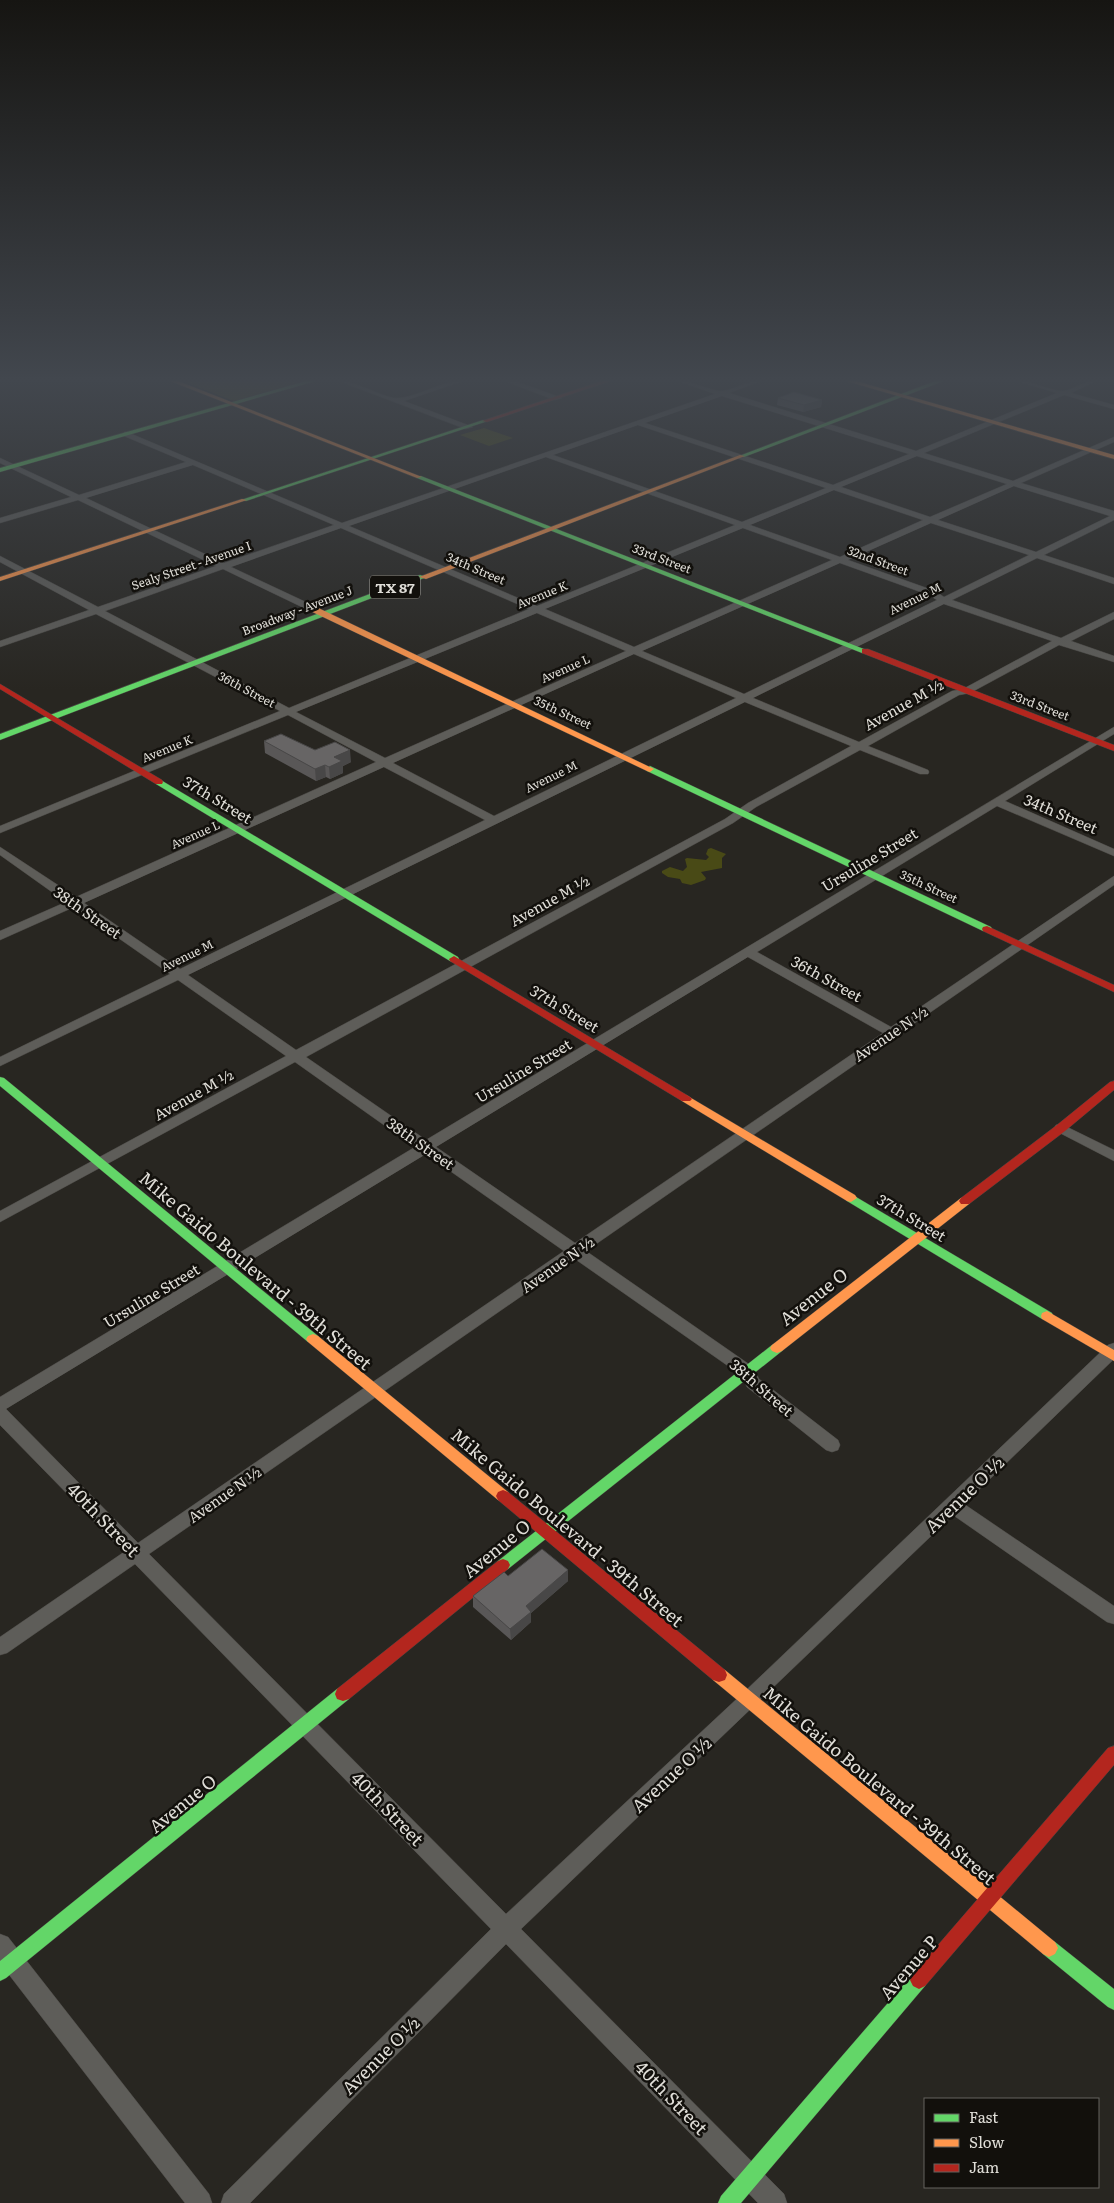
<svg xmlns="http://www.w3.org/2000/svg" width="1114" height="2203" viewBox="0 0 1114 2203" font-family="Literata,serif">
<rect width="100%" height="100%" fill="#282621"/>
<path fill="#494a16" d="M183,381h121l-70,20z
M484,428l29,10 -24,8 -29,-11z
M711,848l15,6 -4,4v10l-21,4 5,6 -1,2 -14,5 -9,-2 -2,-4 -12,-2 -6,-4v-2l8,-4 13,4 4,-4 -2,-8 2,-1 19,2 3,-3 -3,-3 2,-5z"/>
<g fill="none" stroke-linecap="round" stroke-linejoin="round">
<defs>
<path id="street" d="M339,381c19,0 47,19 60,17 22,-2 41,-17 64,-17l-59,20 69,26 -7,2z
M505,381h10l47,17 -7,2z
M678,381c14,0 36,11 45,10 14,-3 24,-10 38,-10l-32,12 187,58 141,-58 -40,-12c16,0 33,10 46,10 10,-1 20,-10 33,-10l-25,12 43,12v4l-50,-14 -140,58 89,28 101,-44v5l-93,41 93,28v9l-70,35 70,23v6l-77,-26 -85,42 109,38 53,-26v7l-43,22 43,15v6l-55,-17 -89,48 -11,2 -91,51 60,24 1,2 -1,2h-8l-60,-24 -104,57 -23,16 -427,234 120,83 688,-413v7l-109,67 109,48v7l-117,-50 -240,146 134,75 223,-151v9l-528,366 167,116 6,12 79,61 2,5 -2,5 -6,2 -6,-2 -79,-63 -6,-12 -166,-116 -426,295 357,360 236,-220 366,-349 6,-2v16l-150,145 150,102v18l-7,-2 -154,-107 -432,414 263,265 3,9h-29l-252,-259 -256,259h-29l3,-9 267,-265 -356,-365 -128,89 -7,2v-18l124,-85 -124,-127v-28l415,-250 -120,-85 -295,160v-11l286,-155 -108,-76 -178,86v-9l170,-83 -96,-67 -74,33v-9l66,-29 -66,-47v-8l76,50 300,-135 -88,-47 -288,118v-7l280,-115 -184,-97 -96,33v-6l89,-31 -89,-48v-6l98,51 118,-41 -138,-66 -78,23v-5l71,-21 -71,-34v-5l79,37 107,-33 -62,-26v-4h3l215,91 373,-129zM722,396l187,58 -76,31 -188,-62zM638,425l188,63 -84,34 -189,-67zM917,456l90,28 -77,33 -89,-30zM546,457l189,68 -198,81 -188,-80zM193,465l141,60 -110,38 -138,-65zM1014,486l96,30 -74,36 -98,-32zM834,490l89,30 -83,37 -90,-32zM931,523l98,32 -85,42 -9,-6 -87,-31zM341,528l188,81 -240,99 -184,-97 118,-42 81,39h6v-4l-79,-37zM743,528l89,32 -198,87 -89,-38zM840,563l89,32 8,5 -193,94 -102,-43zM944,604l108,37 -89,48 -11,2 -93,51 -106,-44zM537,613l89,38 -241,107 -89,-46zM634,654l102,44 -242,118 -101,-53zM745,702l106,44 -103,57 -23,16 -429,231 -108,-75zM384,767l101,53 -305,149 -96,-66zM748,957l135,76 -308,210 -139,-96zM426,1154l138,97 -426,292 -132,-134z
M1061,1124l53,26v11l-58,-30 -2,-3 2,-3z
M0,1934l8,3 201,257 3,9h-27l-185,-240z"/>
<path id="fast" d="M306,381h10l-316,91v-4z
M935,381h9l-200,76 -5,-1z
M483,420l5,1 -242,80 -5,-1z
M417,476h4l448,175 -7,2 -445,-175z
M420,575l7,2 -427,163v-6z
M650,766l341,161 1,2 -1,2h-8l-336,-160 -1,-2z
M159,779l299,178 1,2 -5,3 -4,-1 -294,-177v-4z
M0,1077l4,1 314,258 2,3 -2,3h-10l-308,-256z
M851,1194l201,119 1,3 -1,3h-10l-195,-118 -2,-3z
M777,1343l5,2 2,3 -2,3 -274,218 -5,2 -5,-2 -2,-4 2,-4 274,-216z
M343,1687l6,2 2,5 -2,5 -343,279 -6,3v-20l337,-272z
M1049,1939l6,3 59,47v21l-6,-3 -65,-53 -3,-6 3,-6z
M919,1971l6,3 3,6 -3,6 -184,217h-23l3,-7 192,-222z"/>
<path id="slow" d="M170,381h8l244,96 -5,1z
M846,381h10l258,74v4z
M740,455l5,1 -319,123 -7,-2z
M242,499l5,1 -247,81v-4z
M304,604h6l344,165 -4,3 -3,-1 -343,-163z
M686,1095l169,100 2,3 -6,4 -4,-1 -165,-100 -2,-2 2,-2z
M965,1197l6,4 -2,3 -187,147 -5,2 -5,-2 -2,-3 2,-3 189,-147z
M1047,1311l67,39v11l-72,-42 -1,-3 1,-3z
M313,1334l5,2 190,156 2,4 -2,4 -5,2 -5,-2 -190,-158 -2,-3 2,-3z
M719,1668l6,2 330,272 3,6 -3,6 -6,3 -6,-3 -330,-274 -2,-5 2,-5z"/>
<path id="jam" d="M602,381h9l-124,41 -5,-1z
M862,649h6l246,96v6l-252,-98z
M0,684l162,96 1,2 -1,2h-6l-156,-95z
M987,926l127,59v7l-131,-61 -1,-2 1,-2z
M454,956l236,141 2,2 -2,2h-8l-232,-140 -1,-2z
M1114,1081v9l-49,41 -96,73h-8l-2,-3 2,-3 96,-73 53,-43z
M503,1490l5,2 217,178 2,5 -2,5 -6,2 -6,-2 -215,-180 -2,-4 2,-4z
M503,1559l5,2 2,4 -2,4 -159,130 -6,2 -6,-2 -2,-5 2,-5 161,-128z
M1114,1746v19l-189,221 -6,3 -6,-3 -3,-6 3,-6 195,-226z"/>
</defs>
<use href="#street" stroke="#464440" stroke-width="1"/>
<use href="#fast" stroke="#464440" stroke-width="1"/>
<use href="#slow" stroke="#464440" stroke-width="1"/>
<use href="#jam" stroke="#464440" stroke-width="1"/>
<use href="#street" fill="#5e5d59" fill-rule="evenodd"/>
<use href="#fast" fill="#63d668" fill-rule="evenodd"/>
<use href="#slow" fill="#ff974d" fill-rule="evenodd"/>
<use href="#jam" fill="#b3261e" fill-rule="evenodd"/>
</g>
<path fill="#595757" d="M778,398l44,2 -1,7 -18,5 -26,-7z
M264,741l51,9 36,12 -8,4v7l-13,6 -4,-2 -10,4 -51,-28z
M508,1576l60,5 -37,32v9l-20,18 -38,-33v-11z"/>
<path fill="#484747" d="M822,400l-1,7 -18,5 1,-7z
M350,750l1,12 -8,4v7l-13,6 -1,-12 5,-10z
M325,765l1,12 -10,4 -1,-12z
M568,1570v11l-37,32v9l-20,18 -1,-11 16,-23z"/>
<path fill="#676565" stroke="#484747" d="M794,392l28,8 -18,5 -26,-7z
M281,734l34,16 20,-8 15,8 -16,7 8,4 -13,6 -4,-2 -10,4 -51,-28z
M542,1549l26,21 -42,36 5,6 -21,17 -37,-33 31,-24 4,4z"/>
<linearGradient id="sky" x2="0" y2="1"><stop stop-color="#161512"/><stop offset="0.55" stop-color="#42474e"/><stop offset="1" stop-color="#42474e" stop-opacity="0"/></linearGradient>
<rect width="1114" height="690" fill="url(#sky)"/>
<g text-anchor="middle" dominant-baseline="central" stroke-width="5" stroke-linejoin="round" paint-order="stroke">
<g font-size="12" fill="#e0ded8" stroke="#12100c">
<text transform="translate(662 558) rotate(21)">33rd Street</text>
<text transform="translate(878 560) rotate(20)">32nd Street</text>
<text transform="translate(191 565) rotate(-19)">Sealy Street - Avenue I</text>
<text transform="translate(476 568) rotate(23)">34th Street</text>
<text transform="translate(542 594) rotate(-22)">Avenue K</text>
<text transform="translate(915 598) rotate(-26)">Avenue M</text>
<text transform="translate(297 610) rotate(-21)">Broadway - Avenue J</text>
<text transform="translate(565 668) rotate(-24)">Avenue L</text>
<text transform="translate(247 689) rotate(28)">36th Street</text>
<text transform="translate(1040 705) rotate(21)">33rd Street</text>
<text transform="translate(563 712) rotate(25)">35th Street</text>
<text transform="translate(167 748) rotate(-22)">Avenue K</text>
<text transform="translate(551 776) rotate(-26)">Avenue M</text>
<text transform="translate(195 834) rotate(-24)">Avenue L</text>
<text transform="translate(929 886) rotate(25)">35th Street</text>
<text transform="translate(187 955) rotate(-26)">Avenue M</text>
</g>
<rect fill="#12100c" stroke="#a2a09b" stroke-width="1" x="370" y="575.5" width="50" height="23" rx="4"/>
<g font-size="14" font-weight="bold" fill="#e0ded8">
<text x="395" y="587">TX 87</text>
</g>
<g font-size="15" fill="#e0ded8" stroke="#12100c">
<text transform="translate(903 704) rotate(-29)">Avenue M ½</text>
<text transform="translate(218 799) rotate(31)">37th Street</text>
<text transform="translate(1061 813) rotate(23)">34th Street</text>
<text transform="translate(869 859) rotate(-31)">Ursuline Street</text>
<text transform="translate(549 900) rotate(-29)">Avenue M ½</text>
<text transform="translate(88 912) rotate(35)">38th Street</text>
<text transform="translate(827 978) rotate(29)">36th Street</text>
<text transform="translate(565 1008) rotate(31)">37th Street</text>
<text transform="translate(890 1033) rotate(-34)">Avenue N ½</text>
<text transform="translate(523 1070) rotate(-31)">Ursuline Street</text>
<text transform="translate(193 1094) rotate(-29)">Avenue M ½</text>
<text transform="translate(421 1143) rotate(35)">38th Street</text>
<text transform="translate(912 1217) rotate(31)">37th Street</text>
<text transform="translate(557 1264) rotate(-35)">Avenue N ½</text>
<text transform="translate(151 1295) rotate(-31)">Ursuline Street</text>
<text transform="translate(762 1387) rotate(41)">38th Street</text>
<text transform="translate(224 1494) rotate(-35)">Avenue N ½</text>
</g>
<g font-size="18" fill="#e0ded8" stroke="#12100c">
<text transform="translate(256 1270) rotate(40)">Mike Gaido Boulevard - 39th Street</text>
<text transform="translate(813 1296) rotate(-38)">Avenue O</text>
<text transform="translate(964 1494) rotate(-44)">Avenue O ½</text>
<text transform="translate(104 1519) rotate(46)">40th Street</text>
<text transform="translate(568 1527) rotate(40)">Mike Gaido Boulevard - 39th Street</text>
<text transform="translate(496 1548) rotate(-39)">Avenue O</text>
<text transform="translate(671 1774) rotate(-43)">Avenue O ½</text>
<text transform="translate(880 1785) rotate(40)">Mike Gaido Boulevard - 39th Street</text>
<text transform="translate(182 1803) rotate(-39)">Avenue O</text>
<text transform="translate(388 1808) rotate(46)">40th Street</text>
<text transform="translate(908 1967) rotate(-49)">Avenue P</text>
<text transform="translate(380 2055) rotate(-45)">Avenue O ½</text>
<text transform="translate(672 2097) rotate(46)">40th Street</text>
</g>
</g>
<rect x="924" y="2098" width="175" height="90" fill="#12100c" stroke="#64625e"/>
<rect x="934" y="2114" width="25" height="8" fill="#63d668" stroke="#64625e"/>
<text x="969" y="2123" font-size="15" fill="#e0ded8">Fast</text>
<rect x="934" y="2139" width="25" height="8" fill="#ff974d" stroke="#64625e"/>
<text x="969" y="2148" font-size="15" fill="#e0ded8">Slow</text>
<rect x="934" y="2164" width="25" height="8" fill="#b3261e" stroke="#64625e"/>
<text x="969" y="2173" font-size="15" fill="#e0ded8">Jam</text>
</svg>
